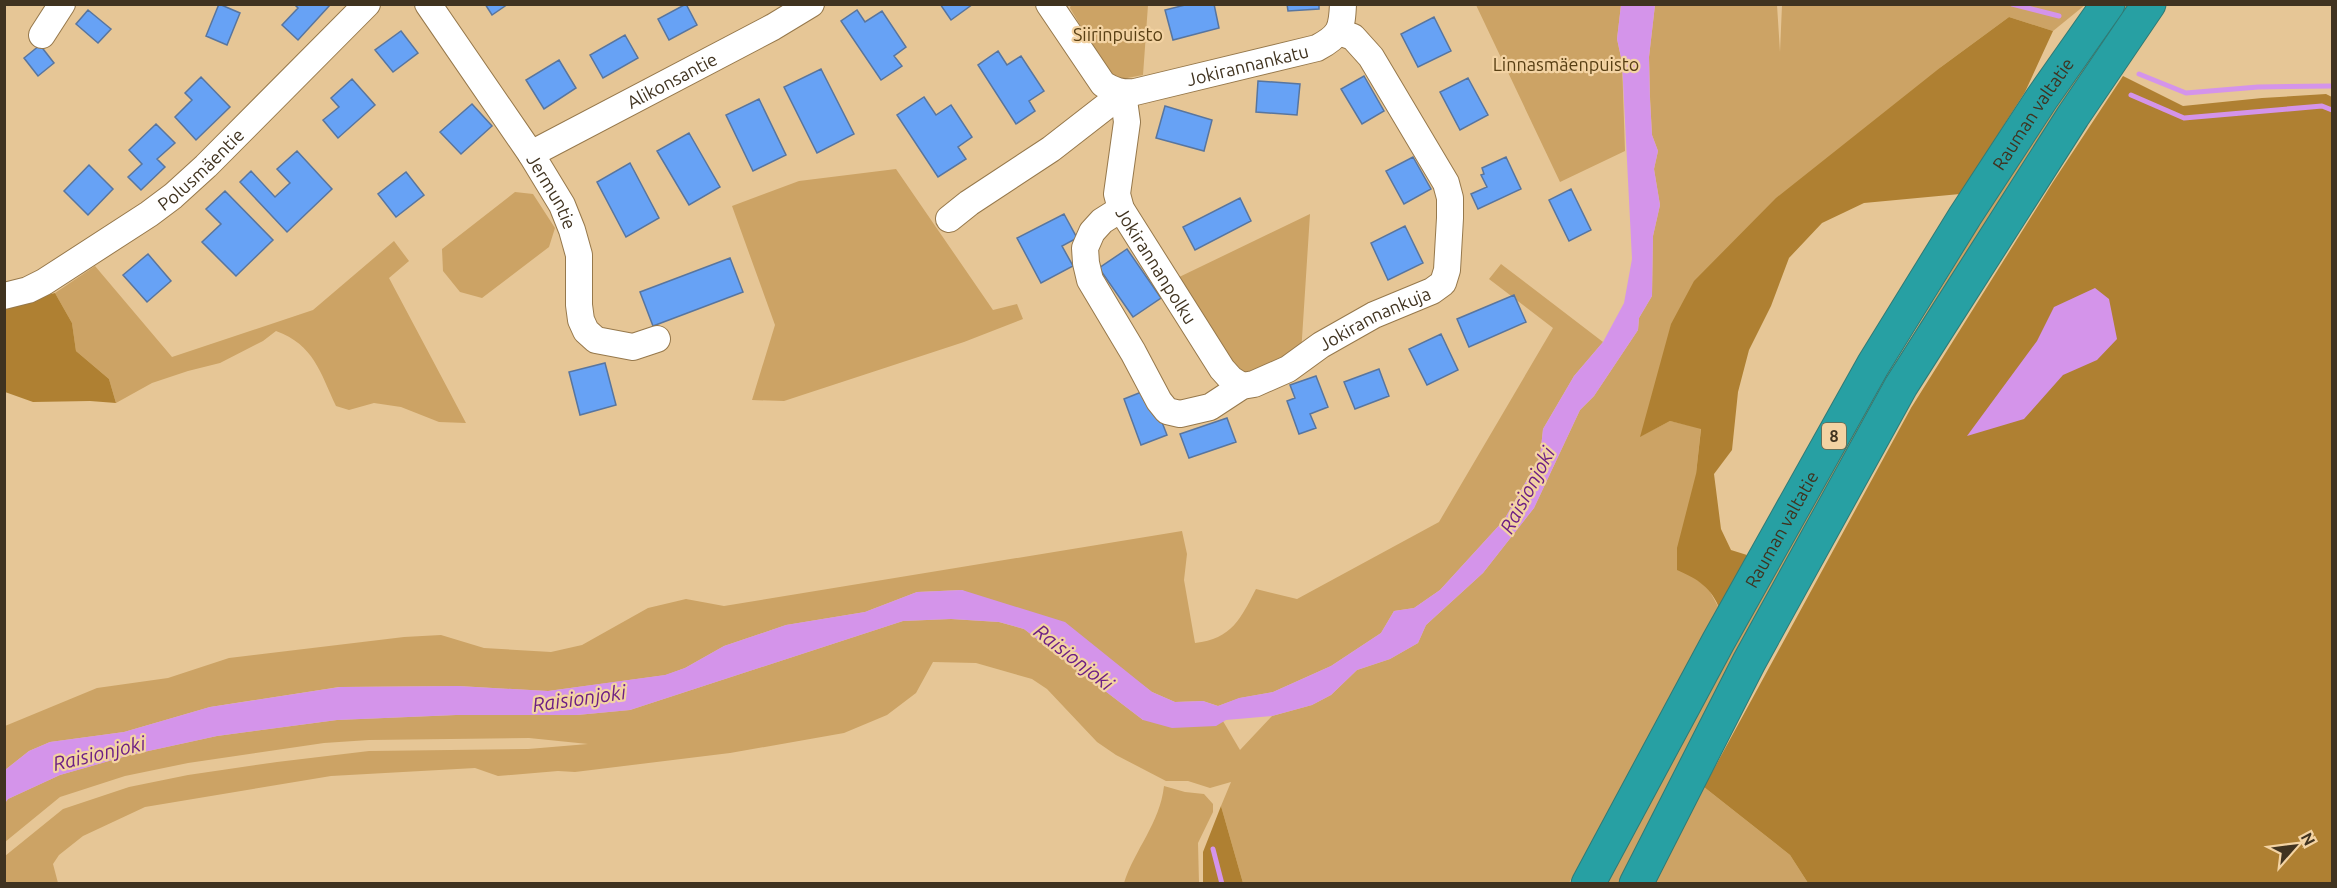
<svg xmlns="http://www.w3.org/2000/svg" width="2337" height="888" viewBox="0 0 2337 888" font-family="Ubuntu,sans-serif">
<rect width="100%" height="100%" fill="#e6c696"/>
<path fill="#cca365" d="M1071,4l77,1 -5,70 -26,5 -11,-11 -36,-61z
M1476,5h145l-4,34 5,23 3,89 -65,31z
M1655,5h122l3,47 2,-47h303l-32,26 -44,-14 -68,50 -300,369 29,-15 31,7 -5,46v105l12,9 12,22 -151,273h-326l-22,-77 10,-24 -21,6 -22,-7h-22l-50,-26 -19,-13 -50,-53 -15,-10 -56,-16 -43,-1 -17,31 -29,22 -43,18 -114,20 -155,19 -17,-1 -60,5 -23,-8 -144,8 -186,31 -62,29 -24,19 -6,9 5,19h-53v-27l58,-47 66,-22 59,-12 89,-13 92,-11 159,-2 60,-5 -59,-6 -160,2 -45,3 -136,20 -63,13 -65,21 -55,45v-39l3,-4 52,-24 70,-20 87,-19 120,-16 119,-5h121l53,-5 273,-89 48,-2 48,3 25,7 119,91 77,-4 20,34 32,-34 40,-11 19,-10 26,-25 33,-11 28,-16 8,-18 57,-52 51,-65 46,-98 14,-14 44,-66 1,-12 13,-22 1,-60 7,-31 -6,-36 4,-18 -6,-16 -2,-38 -1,-40z
M2125,5h10l-475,801 -41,77 -13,1 225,-414 158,-261z
M896,169l97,141 24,-6 6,15 -59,23 -180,59 -32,-1 23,-75 -43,-119 67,-25z
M515,192l18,2 22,34 -6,19 -67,51 -22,-6 -17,-21 -1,-22z
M1310,214l-9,140 -53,21 -13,-4 -62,-91z
M394,241l15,20 -20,17 77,145 -27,-1 -38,-15 -27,-4 -25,7 -13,-4c-16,-34 -22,-61 -60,-75l-13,10 -43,22 -32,8 -36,12 -36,20 -7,-24 -33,-28 -4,-28 -17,-30 40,-27 77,91 141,-47z
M1501,264l102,78 -29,34 -31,53 -3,28 -36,63 -64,70 -26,18 -20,3 -13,22 -50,33 -58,26 -33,6 -22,8 -15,-5 -28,1 -23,-10 -32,-24 -158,-78 -45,2 -52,20 -79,13 -62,21 -39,22 -19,7 -118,16 -90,-5 -119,1 -129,20 -86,25 -74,10 -21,9 -24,19v-44l92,-38 71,-10 61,-20 175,-21 37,-2 43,13 67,4 31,-7 66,-37 38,-9 38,7 458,-75 5,23 -3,26 11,63c37,-4 46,-25 61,-54l41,10 142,-77 114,-194 -64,-49z
M1164,786l21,6 19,2 9,10v8l-15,31 1,40h-75c11,-34 36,-60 40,-97z
M1704,787l86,68 18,28 -157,1z"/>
<path fill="#af8032" d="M2009,17l44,14 -28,61 -65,102 -96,9 -42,20 -33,35 -18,48 -22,44 -11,42 -6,58 -18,24 7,55 10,21 16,5 -27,55c-8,-22 -22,-31 -43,-40v-22l19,-74 5,-45 -31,-8 -30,16 31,-113 23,-43 82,-83 165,-131z
M2123,76l60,30 79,-8 64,-4 6,3v786h-524l-18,-28 -86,-68 207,-379 142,-226z
M55,293l17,30 4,28 33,28 7,24 -26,-2 -57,1 -28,-10v-86z
M1221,806l22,77h-40v-31z"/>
<path fill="#d494ea" d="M1621,5h34l-6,52 1,43 2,35 6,16 -4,18 6,36 -7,31 -1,60 -13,22 -1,12 -44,66 -14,14 -46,98 -51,65 -57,52 -8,18 -28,16 -33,11 -26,25 -19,10 -40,11 -46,4 -10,6 -44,2 -29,-8 -119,-91 -25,-7 -48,-3 -48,2 -273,89 -53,5h-121l-119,5 -120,16 -87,19 -70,20 -52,24 -3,4v-33l24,-19 21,-9 74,-10 86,-25 130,-20 118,-1 90,5 117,-16 20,-7 39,-22 62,-21 79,-13 52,-20 45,-2 103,32 87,70 23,10 28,-1 15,5 21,-8 34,-6 58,-26 50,-33 13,-22 20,-3 26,-18 64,-70 36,-63 3,-28 31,-53 29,-34 21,-39 8,-44 -10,-197 -5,-23z
M2095,288l14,11 8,40 -20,21 -34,15 -39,44 -57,17 70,-95 17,-34z"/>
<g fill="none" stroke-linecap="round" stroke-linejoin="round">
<path stroke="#d494ea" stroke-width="5" d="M2012,4l47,12
M2139,74l47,19 72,-6 74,-1
M2131,95l53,23 138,-12 10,4
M1213,849l9,35"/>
</g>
<path fill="#67a2f5" stroke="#58759e" stroke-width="1.5" d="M219,4l21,9 -13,32 -21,-9z
M294,4h35l1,1 -32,35 -16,-15 16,-17z
M485,4h23l-16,11z
M686,4l11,21 -28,15 -11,-21z
M940,4h33l-22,16z
M1189,4h25l5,24 -46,12 -8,-30z
M1287,4h32v5l-31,2z
M88,10l23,19 -13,14 -22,-19z
M857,10l8,12 17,-11 24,36 -12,9 8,10 -21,14 -40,-59z
M1434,17l17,34 -33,16 -17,-33z
M401,31l17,22 -25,19 -18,-22z
M625,35l13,23 -35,20 -13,-23z
M40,45l14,18 -16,13 -14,-18z
M998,51l9,14 14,-9 23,35 -15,10 6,10 -19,13 -38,-59z
M559,60l17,28 -32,21 -18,-29z
M821,69l33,65 -37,19 -33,-66z
M1364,76l20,35 -22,13 -21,-35z
M201,77l29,30 -34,33 -21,-23 17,-17 -7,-7z
M1468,78l20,37 -28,15 -20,-38z
M352,79l23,26 -37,33 -15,-18 16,-13 -8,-9z
M1258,81l42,3 -3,31 -41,-3z
M924,97l12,18 15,-10 21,32 -14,10 8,12 -28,18 -41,-62z
M759,99l27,56 -33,16 -27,-56z
M472,104l20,22 -31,28 -21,-22z
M1165,106l47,14 -8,31 -48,-13z
M156,124l19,19 -18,16 8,8 -24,23 -13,-13 14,-13 -13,-14z
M689,133l31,54 -31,18 -32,-54z
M297,151l35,38 -45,43 -47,-50 11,-11 24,26 15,-14 -13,-14z
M1413,157l18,32 -27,15 -18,-33z
M1506,157l15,32 -43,20 -7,-15 16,-7 -6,-12 3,-1 -2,-6z
M630,163l29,55 -33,19 -29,-55z
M89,165l24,24 -25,26 -24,-24z
M406,172l18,23 -28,22 -18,-23z
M1571,189l20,41 -22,11 -20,-41z
M225,191l48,49 -37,36 -34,-34 19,-18 -15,-15z
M1240,198l11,23 -56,29 -12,-23z
M1064,214l13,24 -15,8 11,20 -32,17 -24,-45z
M1405,226l18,37 -35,17 -17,-37z
M1127,249l34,49 -28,19 -34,-49z
M148,254l23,27 -24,21 -24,-27z
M730,258l13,34 -90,34 -13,-34z
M1514,295l12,27 -57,25 -12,-28z
M1441,334l17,36 -31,15 -18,-36z
M605,363l11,42 -36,10 -11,-43z
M1379,369l10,27 -34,13 -11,-27z
M1316,376l12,31 -18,7 6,14 -17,6 -12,-33 8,-3 -5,-13z
M1149,389l18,46 -26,10 -17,-46z
M1227,418l9,24 -47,16 -9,-24z"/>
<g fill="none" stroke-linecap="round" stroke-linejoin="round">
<defs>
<g id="minor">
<path id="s1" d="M428,4l103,150 31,51 10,25 7,25v50l2,15 5,11 10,9 37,7 24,-8"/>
<path id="s2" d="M1049,4l54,80c11,7 19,9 32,8l182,-44c23,-12 25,-19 26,-44"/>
<path d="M42,35l20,-31"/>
<path id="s3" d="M1123,93l4,29 -10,72 4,15 101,160 9,10 11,7"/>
<path id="s4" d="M531,154l242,-127 38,-23"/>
<path id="s5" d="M1121,209l-19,12 -10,11 -7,16 1,15 4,17 43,72 26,49 8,10 13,3 30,-7 32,-21 12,-2 34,-15 33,-24 53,-30 58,-24 11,-8 4,-13 3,-52v-20l-4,-15 -75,-126 -18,-20 -14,-5"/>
<path d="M949,219l20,-16 82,-54 72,-56"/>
<path id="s6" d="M4,296l24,-6 16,-8 105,-68 24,-18 33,-30 161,-162"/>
</g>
<g id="highway">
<path id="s7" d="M1588,884l130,-242 155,-277 92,-149 77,-118 66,-94"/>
<path d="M1636,884l113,-222 152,-276 172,-270 76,-112"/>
</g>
</defs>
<use href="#minor" stroke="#96784b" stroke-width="28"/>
<use href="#highway" stroke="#307a75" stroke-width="35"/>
<use href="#minor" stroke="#fff" stroke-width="26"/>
<use href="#highway" stroke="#27a0a3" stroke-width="33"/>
</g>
<g text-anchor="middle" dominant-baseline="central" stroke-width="4.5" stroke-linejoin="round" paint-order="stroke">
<rect fill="#f3d3a3" stroke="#766347" stroke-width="1.5" x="1822" y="423" width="24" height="26" rx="4.5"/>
<g font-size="16" font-weight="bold" fill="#403320">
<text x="1834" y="436">8</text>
</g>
<g font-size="18" fill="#583f14" stroke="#f3d3a3">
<text x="1118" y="34">Siirinpuisto</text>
<text x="1566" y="64">Linnasmäenpuisto</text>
</g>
<g font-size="18" fill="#403320" stroke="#f3d3a3">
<text stroke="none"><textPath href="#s2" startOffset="246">Jokirannankatu</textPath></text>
<text stroke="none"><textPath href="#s4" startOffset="159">Alikonsantie</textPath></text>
<text stroke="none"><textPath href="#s7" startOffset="890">Rauman valtatie</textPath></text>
<text stroke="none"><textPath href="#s6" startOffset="236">Polusmäentie</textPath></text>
<text stroke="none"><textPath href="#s1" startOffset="225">Jermuntie</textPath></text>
<text stroke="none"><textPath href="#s3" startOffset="184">Jokirannanpolku</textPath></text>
<text stroke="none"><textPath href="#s5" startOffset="472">Jokirannankuja</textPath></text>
<text stroke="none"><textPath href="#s7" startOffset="404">Rauman valtatie</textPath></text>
</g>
<g font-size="20" font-style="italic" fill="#6d1f84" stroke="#f3d3a3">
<text transform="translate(1527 490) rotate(-62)">Raisionjoki</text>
<text transform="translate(1074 657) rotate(38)">Raisionjoki</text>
<text transform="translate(579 698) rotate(-8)">Raisionjoki</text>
<text transform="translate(99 753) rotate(-13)">Raisionjoki</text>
</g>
</g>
<rect width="2337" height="888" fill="none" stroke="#403320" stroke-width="12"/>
<g transform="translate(2295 846) rotate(62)" stroke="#f3d3a3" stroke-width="4.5" paint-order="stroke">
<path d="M0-4.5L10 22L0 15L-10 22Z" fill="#403320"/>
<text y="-9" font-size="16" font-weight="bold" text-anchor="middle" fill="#403320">N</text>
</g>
</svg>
